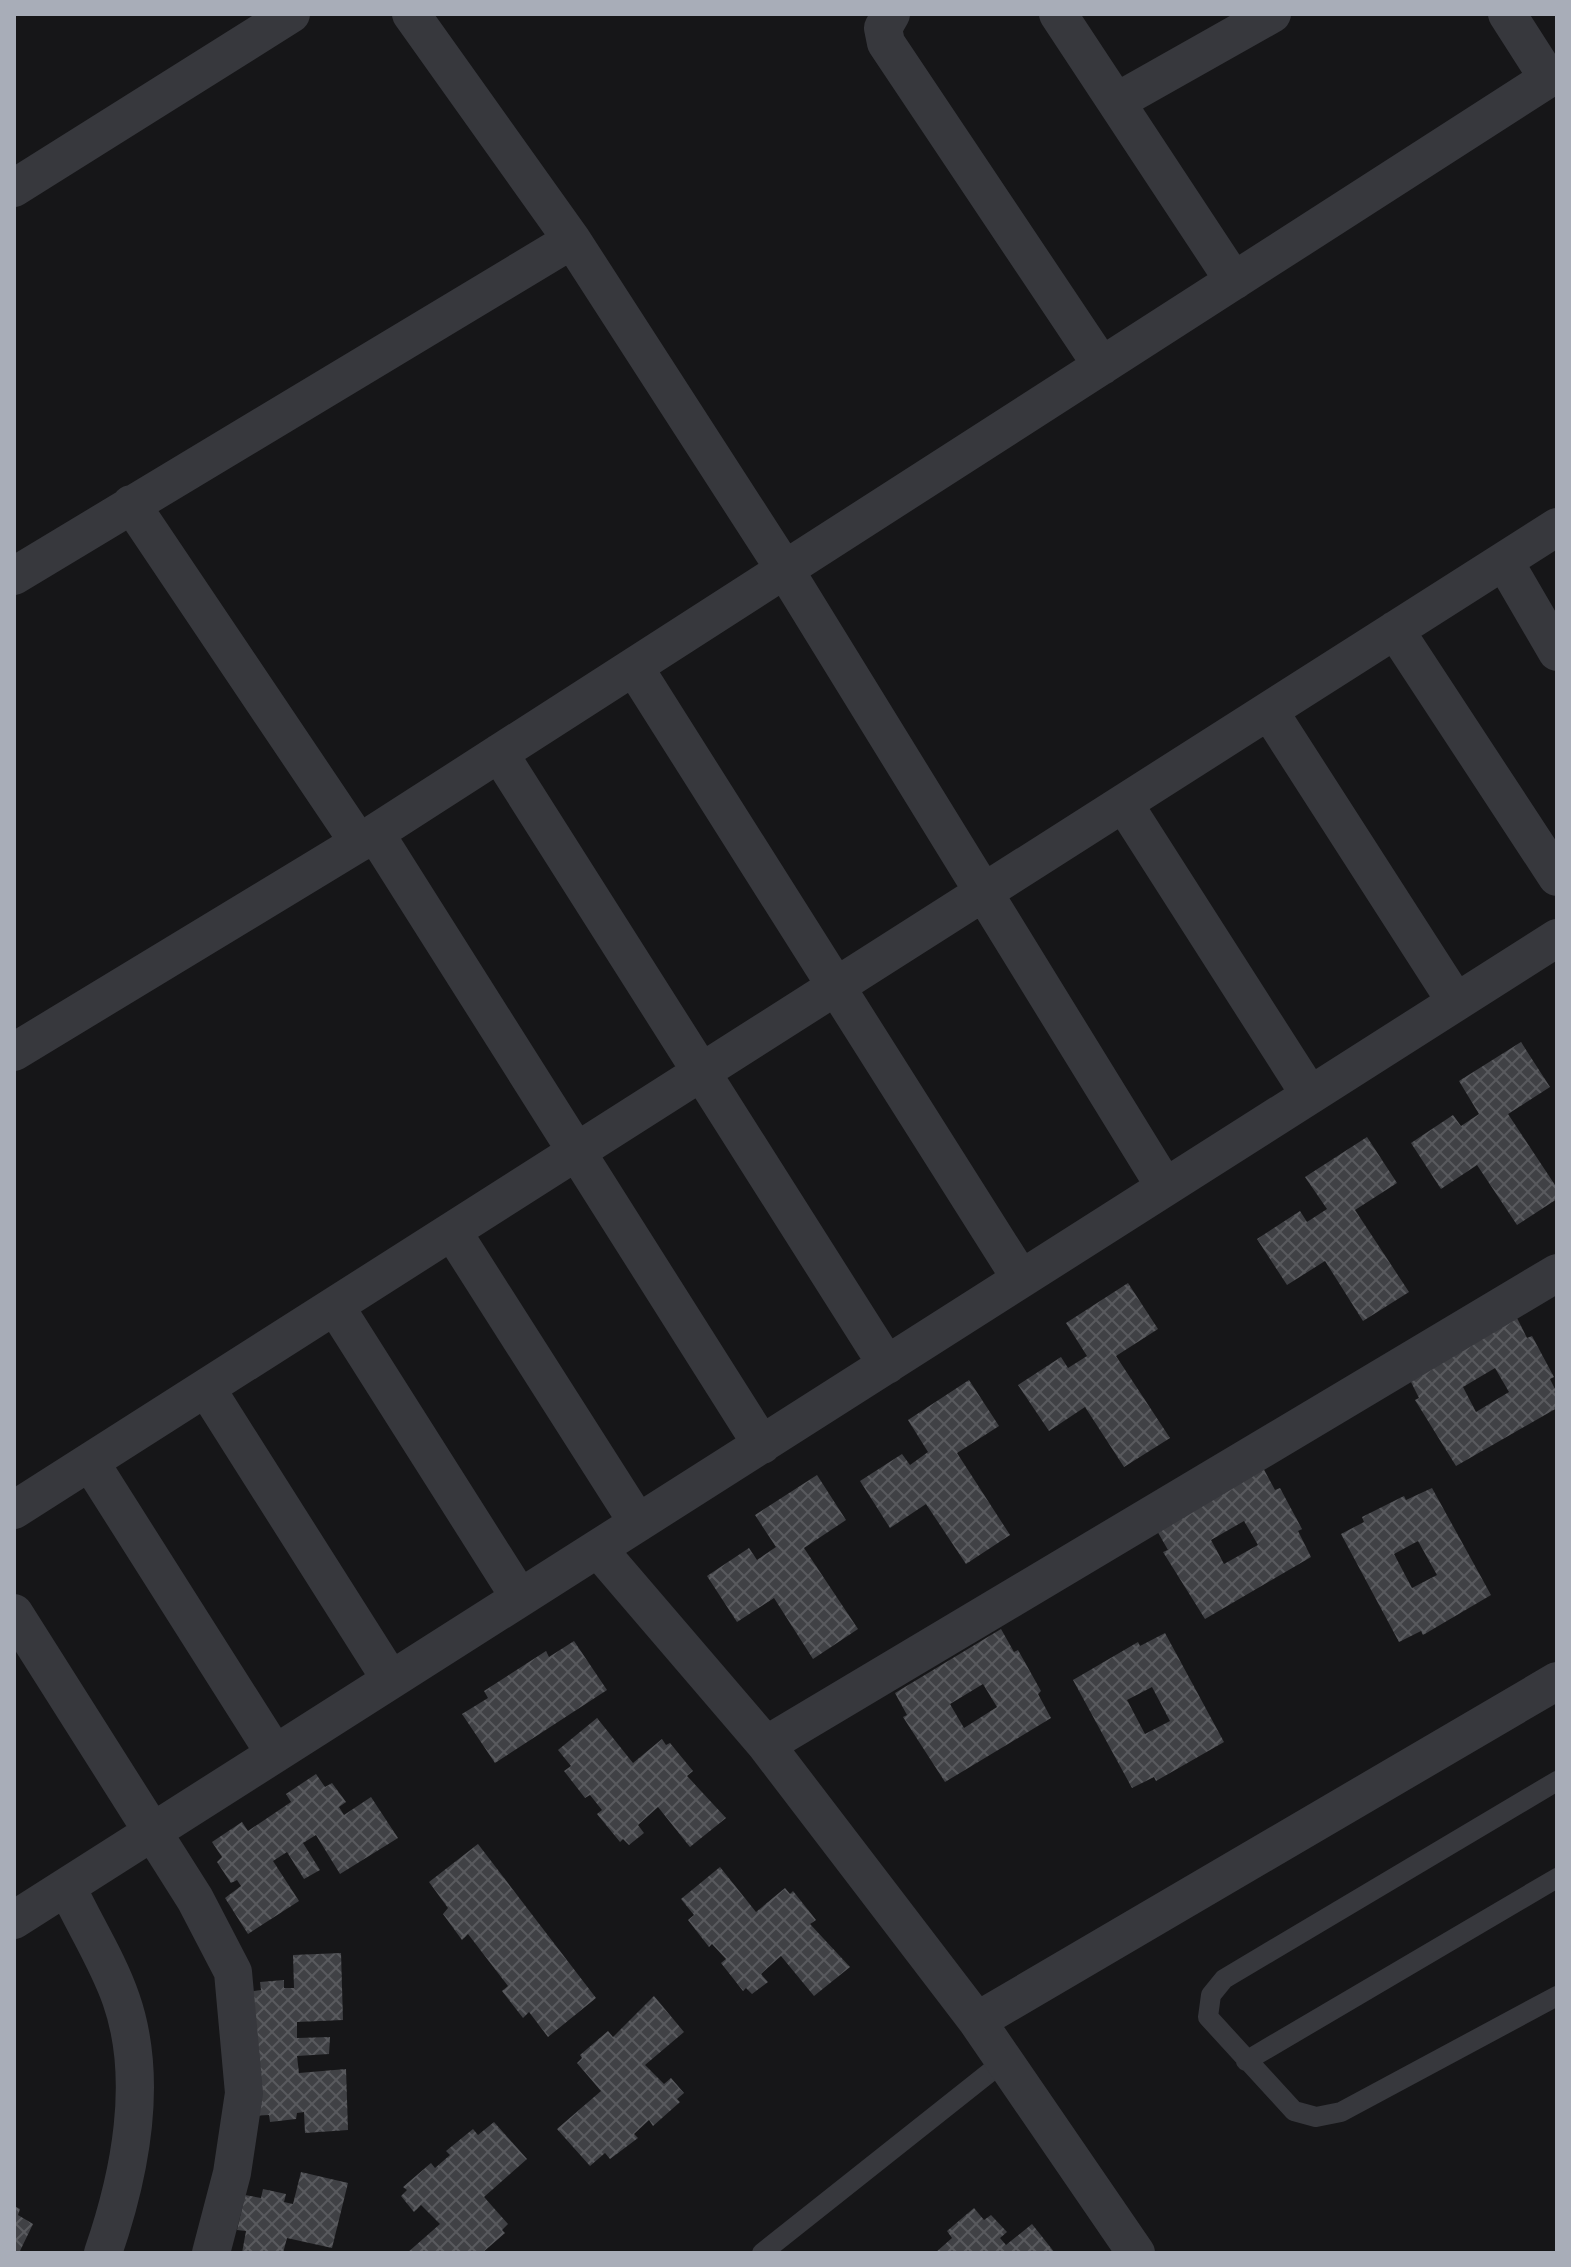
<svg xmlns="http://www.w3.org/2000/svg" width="1571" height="2267" viewBox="0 0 1571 2267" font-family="'Alegreya Sans',sans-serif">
<defs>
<pattern id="building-cross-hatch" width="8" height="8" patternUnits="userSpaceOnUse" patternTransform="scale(2)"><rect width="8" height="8" fill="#404145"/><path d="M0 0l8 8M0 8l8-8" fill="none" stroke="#595a5e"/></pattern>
</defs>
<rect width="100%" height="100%" fill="#161618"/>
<path fill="url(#building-cross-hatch)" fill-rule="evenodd" d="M1521,1042l29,45 -42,27 49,74v11l-40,26 -40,-60 -36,24 -30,-46 42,-28 8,11 18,-12 -20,-33z
M1367,1137l30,46 -42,27 54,82 -46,29 -38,-60 -38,24 -30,-46 43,-28 7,11 20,-13 -22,-32z
M1128,1283l30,46 -42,27 54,82 -46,29 -39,-60 -36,24 -31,-46 43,-28 7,11 19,-12 -21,-33z
M1515,1314l12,24 5,-2 22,41 -4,2 7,14v15l-101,58 -41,-66 4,-2 -11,-22zM1495,1368l14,24 -33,20 -13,-25z
M969,1380l30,46 -42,27 53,82 -44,29 -40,-60 -36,24 -30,-47 42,-27 8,11 18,-13 -20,-32z
M1262,1466l13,24 5,-2 22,41 -4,2 13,26 -106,62 -42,-67 5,-2 -12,-21zM1244,1521l14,24 -34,19 -13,-24z
M817,1475l29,45 -42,28 54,81 -45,30 -39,-61 -37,24 -30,-46 42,-28 8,12 19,-13 -21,-32z
M1432,1488l59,107 -68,40 -2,-4 -22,11 -58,-108 23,-12 -2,-5 42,-21 2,4zM1418,1541l19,34 -25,13 -18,-34z
M1001,1629l13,23 4,-2 23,41 -3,3 13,24 -106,64 -42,-65 4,-2 -12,-22zM983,1684l14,23 -33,21 -14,-24z
M1165,1633l59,109 -68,39 -2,-4 -22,11 -59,-108 65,-38 2,4zM1152,1687l18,34 -25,13 -18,-34z
M574,1641l33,49 -112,73 -33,-49 26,-16 -4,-7 62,-40 3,6z
M597,1718l36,45 29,-24 4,6 4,-2 23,28 -6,5 39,42 -36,29 -32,-40 -20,18 6,8 -15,12 -6,-6 -3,3 -23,-28 5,-4 -12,-15 -5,3 -21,-27 7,-5 -13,-16z
M316,1774l9,13 7,-4 14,19 -7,5 5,8 27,-18 27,41 -58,36 -24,-39 -13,8 17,27 -16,9 -17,-27 -14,9 26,40 -51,33 -23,-36 16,-12 -4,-6 -6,3 -14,-21 5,-5 -10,-15 30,-20 6,9 43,-29 -5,-8z
M478,1844l118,154 -48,39 -19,-25 -6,6 -21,-27 6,-5 -40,-52 -6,6 -19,-26 5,-6 -19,-26z
M720,1867l36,45 29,-24 5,6 3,-3 23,29 -6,4 40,43 -36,29 -33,-40 -20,18 7,8 -16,12 -6,-6 -3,3 -22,-28 5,-4 -14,-15 -3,3 -21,-27 6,-5 -13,-16z
M341,1953l2,67 -46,2v16l33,-1 -1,17 -32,2 2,17 47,-4 2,61 -43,3 -1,-21 -7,1 -1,6 -26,3 -1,-7 -19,1 -5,-124 16,-2 -1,-8 24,-2v8h10l-1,-33z
M654,1996l30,36 -39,33 19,19 7,-6 13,15 -7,6 3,3 -27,24 -4,-6 -15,14 4,4 -28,21 -5,-6 -15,13 -33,-37 44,-38 -24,-28 5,-5 -2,-3 28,-24 5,6z
M494,2122l33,37 -43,38 24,27 -6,6 3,3 -23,20h-75l33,-29 -19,-19 -7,7 -13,-16 6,-6 -4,-3 28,-24 4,5 15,-13 -4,-4 27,-22 5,6z
M301,2172l47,11 -16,65 -45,-10 -4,15h-41l4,-22 -9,-1 8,-35 16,3 2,-9 23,5 -2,8 9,2z
M14,2206l6,3 -2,6 15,9 -14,29h-5z
M974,2208l10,12 7,-5 16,17 -7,6 6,7 26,-21 23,29h-120l17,-15 -5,-7z"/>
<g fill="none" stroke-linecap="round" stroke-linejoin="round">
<path stroke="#37383d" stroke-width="20" d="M1557,1781l-333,198 -13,16 -3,22 86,94 22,6 25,-5 216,-116
M1246,2061l311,-183
M762,2253l242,-192"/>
<path stroke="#37383d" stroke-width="38" d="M411,14l161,226 213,330 380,617
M891,14l-8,14 3,15 216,323
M1058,14l176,267
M1507,14l41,64
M1116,102l156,-88
M14,188l277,-174
M131,504l228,339
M1504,561l53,91
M14,576l558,-336
M1395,630l162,247
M634,667l387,612
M1269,711l187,291
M499,753l388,612
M1124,804l186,291
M375,833l387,612
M14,1052l361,-219 1182,-760
M452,1231l186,292
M335,1306l185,292
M206,1388l185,292
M90,1462l185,292
M14,1510l1543,-983
M598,1549l168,196 211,276 159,232
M14,1613l181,286 38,73 11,121 -12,80 -21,80
M766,1745l791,-472
M67,1887c17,37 41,74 54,112 28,80 9,176 -18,254
M14,1920l1543,-982
M977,2021l580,-340"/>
</g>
<rect width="1571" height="2267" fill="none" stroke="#a8adb8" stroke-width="32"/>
</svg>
